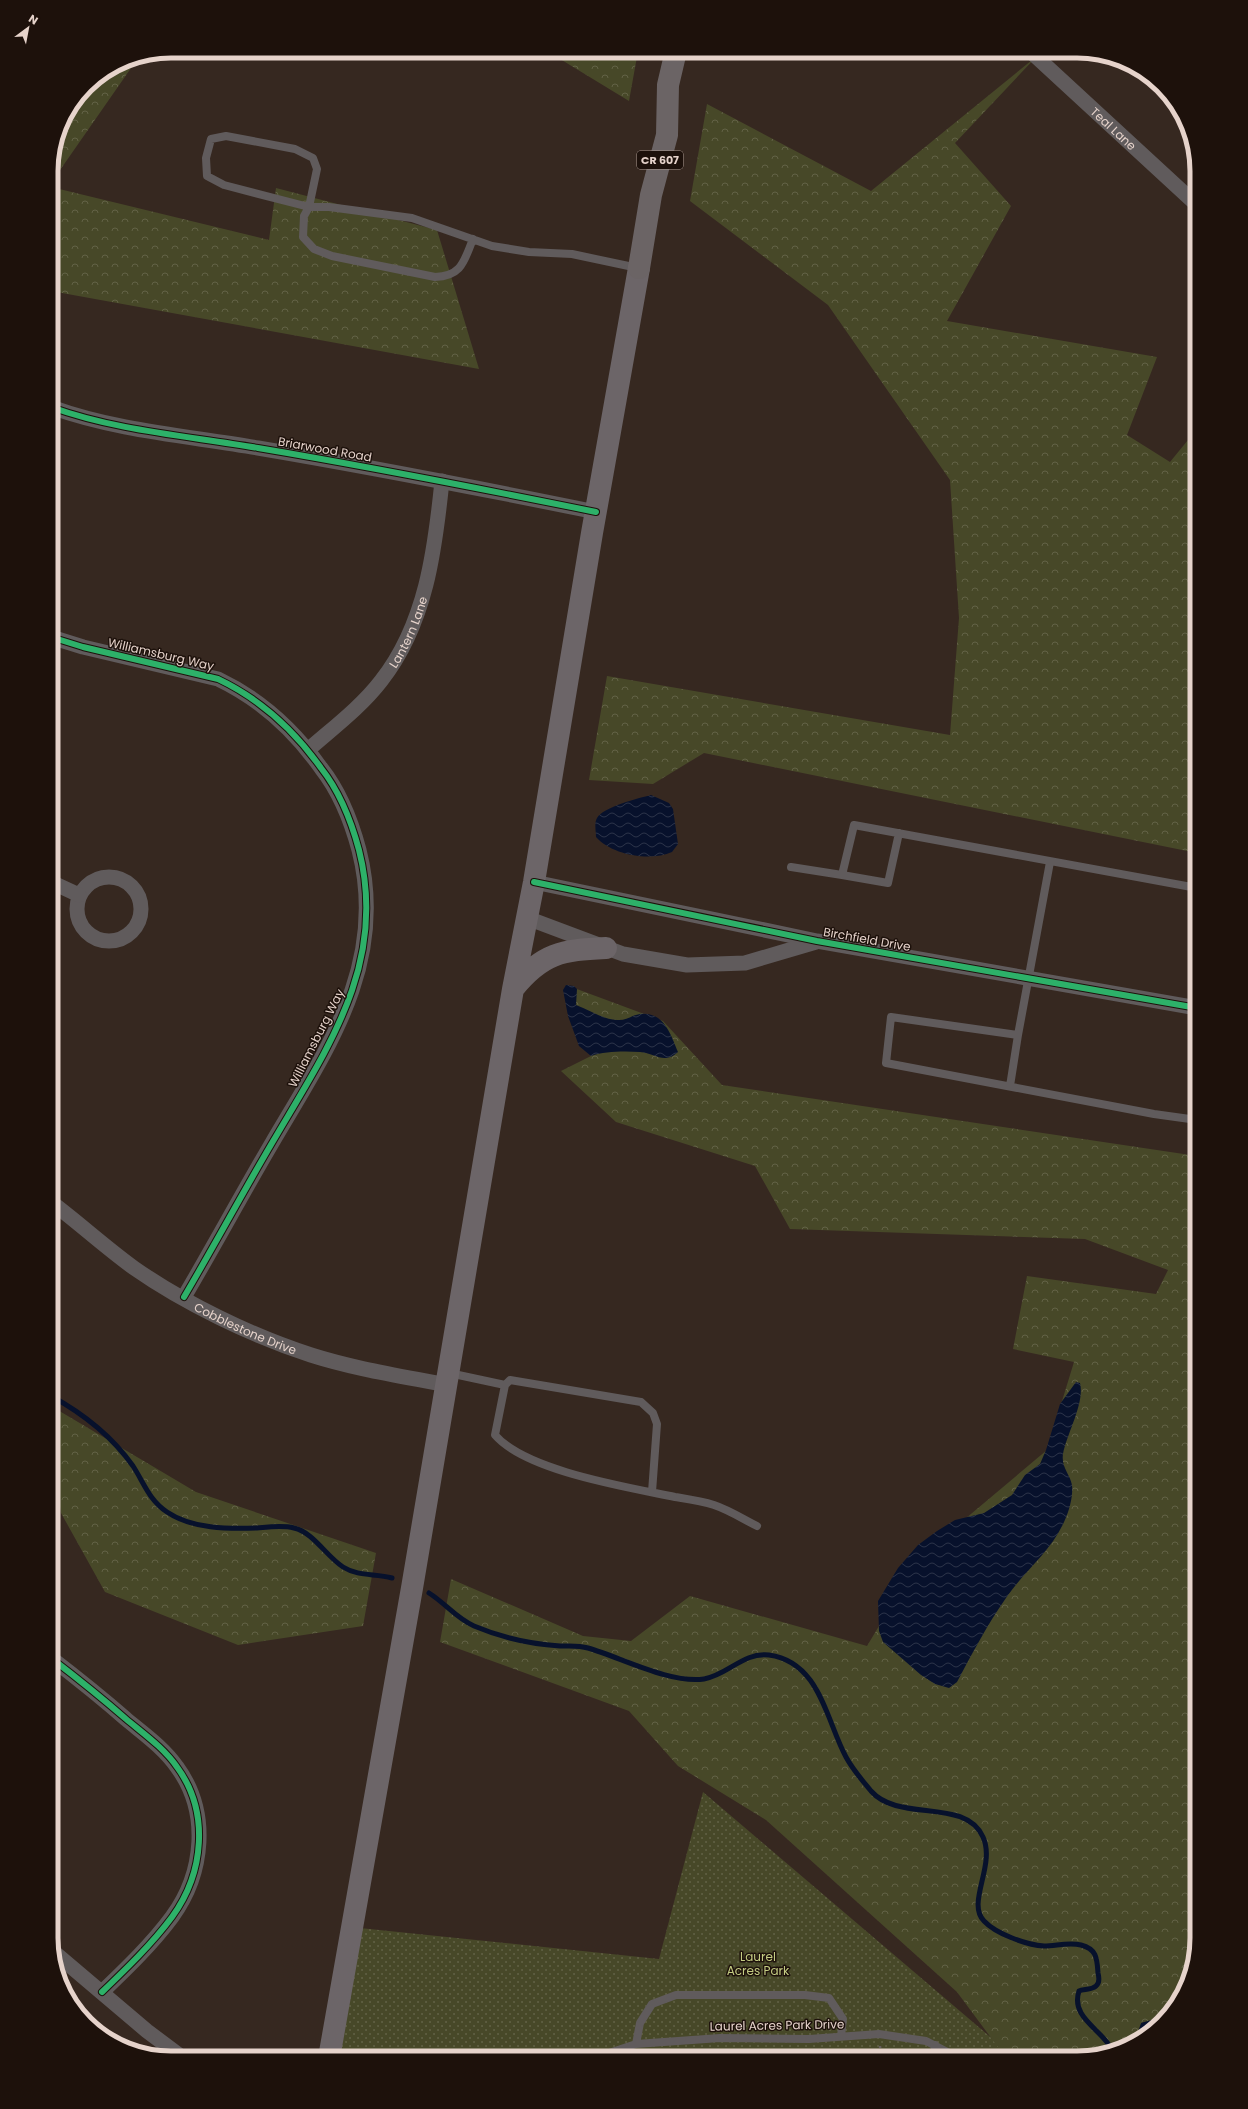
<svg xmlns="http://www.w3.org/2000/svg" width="1248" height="2109" viewBox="0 0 1248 2109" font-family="Poppins,sans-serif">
<defs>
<pattern id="grass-dots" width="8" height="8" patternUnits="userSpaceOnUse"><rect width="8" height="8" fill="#474828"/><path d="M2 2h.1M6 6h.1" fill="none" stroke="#626246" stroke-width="1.8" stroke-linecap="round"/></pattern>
<pattern id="forest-crowns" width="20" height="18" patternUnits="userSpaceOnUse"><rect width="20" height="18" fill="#474828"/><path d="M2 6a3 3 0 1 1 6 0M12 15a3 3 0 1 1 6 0" fill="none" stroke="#626246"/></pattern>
<pattern id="water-waves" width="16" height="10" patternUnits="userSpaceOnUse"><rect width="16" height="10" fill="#07112c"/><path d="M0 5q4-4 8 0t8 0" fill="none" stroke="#2b3349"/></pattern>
</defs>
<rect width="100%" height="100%" fill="#362820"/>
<path fill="url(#grass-dots)" d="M703,1792l312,266h-687l22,-131 309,32z"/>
<path fill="url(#forest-crowns)" d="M547,51h91l-9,50z
M1037,56l-82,87 56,63 -64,115 210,36 -30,78 43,27 27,-33v424l-493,-100 -51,31 -64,-4 18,-104 343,59 9,-117 -9,-138 -122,-175 -138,-104 17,-97 164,87z
M138,58l-87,125v-19l9,-39 26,-39 39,-26z
M51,187l218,53 7,-52 161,42 42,139 -428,-78z
M566,985l97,36 59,64 475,71v782l-6,38 -14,28 -47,42 -53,12h-71l-49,-66 -191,-172 -88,-54 -49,-55 -189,-69 11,-63 132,57 48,5 59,-45 177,50 54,-90 126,-106 27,-88 -61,-13 14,-73 129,18 12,-24 -83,-31 -295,-10 -35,-63 -139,-44 -55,-51 30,-15z
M51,1406l145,86 180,61 -13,73 -125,19 -133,-53 -44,-79 -10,-61z"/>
<path fill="url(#water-waves)" d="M651,795l18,8 4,6 5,35 -6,8c-22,10 -60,3 -76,-15 0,-6 -2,-14 1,-19 6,-11 42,-20 54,-23z
M566,985l8,1 3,3 -1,16c14,5 26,14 41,15 9,1 15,-5 23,-6 24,-3 31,21 38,38 -14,13 -23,1 -38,0 -15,-1 -35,-1 -49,4l-12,-10 -11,-30 -5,-26z
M1076,1382l4,1c5,20 -13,50 -17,71 -2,13 7,20 9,31 1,8 -1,17 -3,24 -12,39 -42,58 -63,89 -19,27 -34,56 -49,84l-8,6 -14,-4 -14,-9 -38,-33 -4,-11 -1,-30 20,-33 20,-23 19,-14 18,-11 29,-7 28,-18 13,-20 15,-11 6,-14 14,-46z"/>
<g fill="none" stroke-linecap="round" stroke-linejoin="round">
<path stroke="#07112c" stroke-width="5" d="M51,1396c33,18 60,39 82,70 11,17 16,34 34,46 25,17 61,17 90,16 12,-1 25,-3 37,0 19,4 32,28 49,39 16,10 32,6 49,11
M429,1593c16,10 28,26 45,33 26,11 57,18 86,20 10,0 18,-1 28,2 32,9 82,36 116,31 24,-4 39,-27 65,-24 51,7 57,65 77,102 7,13 16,23 25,34 28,32 94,6 112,46 13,28 -17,66 1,84 12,13 43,24 60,25 12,0 24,-4 37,-1 16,4 16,14 17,28 1,4 2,10 -2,13 -4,4 -13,3 -17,5 -9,27 24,39 33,59
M1139,2037l4,-12 15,-4"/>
<path stroke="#665e5e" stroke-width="2.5" stroke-dasharray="2 2" stroke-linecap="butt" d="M880,2046l1,12"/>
<path stroke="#605b5c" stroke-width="8" d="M226,136l69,13 18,9 4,11 -8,38 -85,-22 -17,-9 -1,-18 5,-19z
M473,239c-9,22 -11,37 -38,38l-103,-21 -18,-7 -11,-12 1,-21 5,-9h20l83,11 80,28 37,6 43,2 66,14
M1050,862l-32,173 -127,-18 -5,46 268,51 43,6
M791,867l51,8 12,-50 343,63
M842,875l46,8 11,-50
M1010,1086l8,-51
M449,1373l56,12
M652,1492l5,-68 -4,-11 -12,-11 -131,-22 -5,5 -10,50c31,36 132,52 180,62 12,2 26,4 39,8 15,5 29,14 43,21
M636,2044l4,-21 12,-19 24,-9h129l24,3 14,21 -2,17
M594,2058l42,-14 84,-6 89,1 70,-5 47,7 33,17
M934,2058l1,-13"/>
<g stroke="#605b5c" stroke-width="15">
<path id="s1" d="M1030,51l167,154"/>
<path d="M51,407c66,24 138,29 207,41 113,19 225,41 338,64"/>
<path d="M51,637l32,10 135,32c42,20 76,51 103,89 19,24 30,52 38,82 29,114 -32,199 -87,293 -30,51 -58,103 -88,154"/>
<path id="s2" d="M308,750c25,-22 53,-43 73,-69 45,-57 54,-131 61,-200"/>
<circle cx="109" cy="909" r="32"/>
<path d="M51,882l28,13"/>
<path d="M534,882l283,59 380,67"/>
<path d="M527,918l96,36 64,11 58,-2 71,-21"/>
<path id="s3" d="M51,1202c28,21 54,45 83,66 50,35 118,68 177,87 44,14 90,21 136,30"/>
<path d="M51,1658c26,20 51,40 75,61 18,15 38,29 51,48 33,45 27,106 -5,150 -20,27 -46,52 -70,75"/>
<path d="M55,1953l92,78 36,27"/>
</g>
<path stroke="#6c6568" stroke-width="22" d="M513,989c29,-36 49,-39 93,-41
M329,2058l83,-470 101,-599 21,-107 58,-349 47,-265"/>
<path stroke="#6b6465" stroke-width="22" d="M639,268l12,-73 16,-60 1,-50 8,-34"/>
<defs>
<path id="cycleway" d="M51,407c66,24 138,29 207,41 113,19 225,41 338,64
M51,637l32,10 135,32c42,20 76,51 103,89 19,24 30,52 38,82 29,114 -32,199 -87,293 -30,51 -58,103 -88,154
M534,882l283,59 380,67
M51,1658c26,20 51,40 75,61 18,15 38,29 51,48 33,45 27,106 -5,150 -20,27 -46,52 -70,75"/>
</defs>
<use href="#cycleway" stroke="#1d110b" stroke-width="8"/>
<use href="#cycleway" stroke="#2db169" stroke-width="6"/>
</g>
<g text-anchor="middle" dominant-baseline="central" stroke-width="3" stroke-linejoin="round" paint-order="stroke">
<rect fill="#1d110b" stroke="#aa9991" stroke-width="1" x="637" y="151" width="46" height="18" rx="3"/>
<g font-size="11" font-weight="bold" fill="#e6d3cb">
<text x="660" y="160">CR 607</text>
</g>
<g font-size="12" fill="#e6d3cb" stroke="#1d110b">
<text stroke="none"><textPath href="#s1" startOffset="114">Teal Lane</textPath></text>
<text transform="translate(325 449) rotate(10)">Briarwood Road</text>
<text stroke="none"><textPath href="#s2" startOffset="157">Lantern Lane</textPath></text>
<text transform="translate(161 654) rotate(13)">Williamsburg Way</text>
<text transform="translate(867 939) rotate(10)">Birchfield Drive</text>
<text transform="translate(316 1038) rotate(-63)">Williamsburg Way</text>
<text stroke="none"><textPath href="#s3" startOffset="233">Cobblestone Drive</textPath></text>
<text transform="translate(777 2025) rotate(-1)">Laurel Acres Park Drive</text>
</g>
<g font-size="12" fill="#c4cc83" stroke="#1d110b">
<text x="758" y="1956">Laurel<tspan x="758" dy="14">Acres Park</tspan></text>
</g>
</g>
<path d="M0 0H1248V2109H0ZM171 58H1077A113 113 0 0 1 1190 171V1938A113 113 0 0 1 1077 2051H171A113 113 0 0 1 58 1938V171A113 113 0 0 1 171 58Z" fill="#1d110b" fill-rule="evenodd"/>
<path fill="none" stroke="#e6d3cb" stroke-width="5" d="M171 58H1077A113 113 0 0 1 1190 171V1938A113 113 0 0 1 1077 2051H171A113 113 0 0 1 58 1938V171A113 113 0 0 1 171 58Z"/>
<g transform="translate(28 28) rotate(32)" stroke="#1d110b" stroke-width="3" paint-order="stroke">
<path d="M0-3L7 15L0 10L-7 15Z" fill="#e6d3cb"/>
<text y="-6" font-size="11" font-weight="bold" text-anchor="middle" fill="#e6d3cb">N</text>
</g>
</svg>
